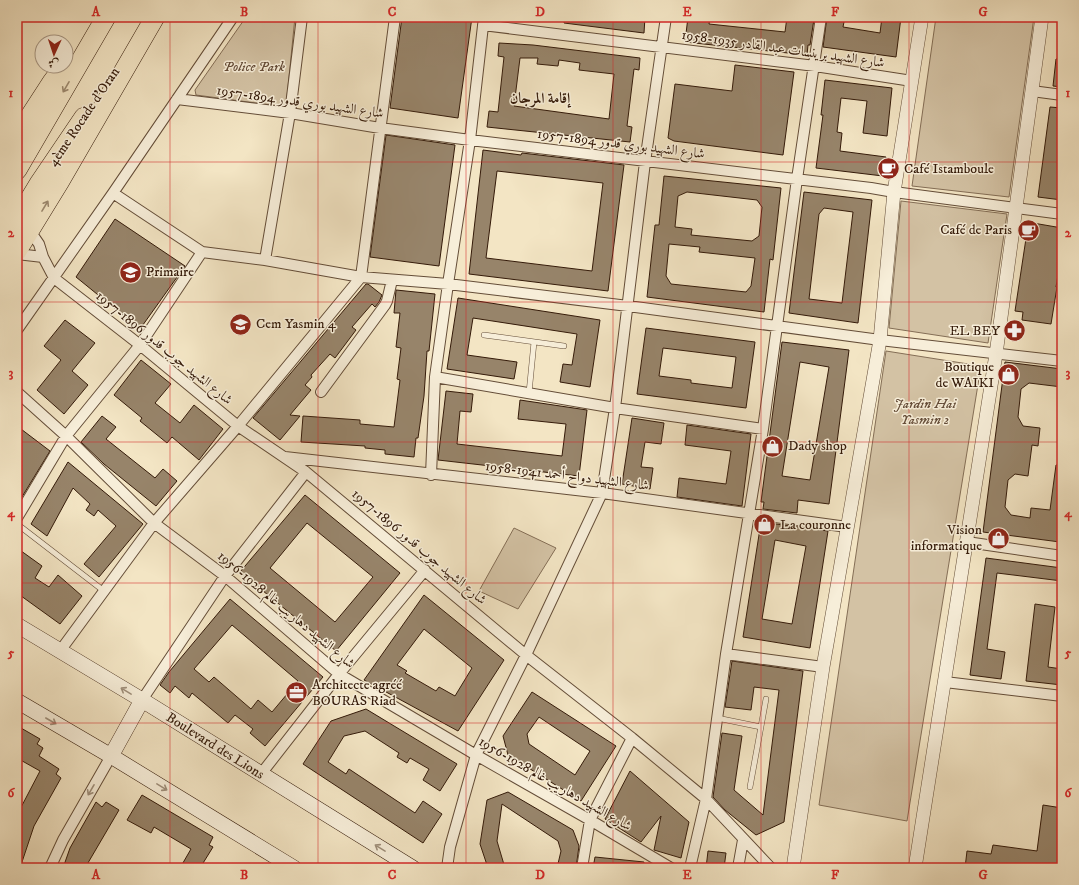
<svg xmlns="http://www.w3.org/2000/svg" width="1079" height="885" viewBox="0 0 1079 885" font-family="'IM FELL DW Pica',Amiri,serif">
<rect width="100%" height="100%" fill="#f3e5c4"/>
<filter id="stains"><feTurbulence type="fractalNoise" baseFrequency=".005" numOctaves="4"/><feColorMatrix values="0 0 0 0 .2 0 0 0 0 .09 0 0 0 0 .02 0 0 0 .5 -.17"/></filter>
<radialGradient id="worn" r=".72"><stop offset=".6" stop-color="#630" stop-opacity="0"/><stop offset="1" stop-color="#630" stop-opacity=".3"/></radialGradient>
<path fill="#d3c2a4" stroke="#846e56" d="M246,17h49l-9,90 -90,-12 -1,-5z
M936,17h98l-25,180 -97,-11z
M901,201l106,13 -19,129 -99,-15z
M886,351l95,15 -74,455 -88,-16z
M514,528l42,20 -38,61 -39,-18z"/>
<path fill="#97846a" stroke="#341a09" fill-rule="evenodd" d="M402,17h70l-14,101 -68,-10z
M565,17h80l-1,16 -80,-10z
M688,17h22l-1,7 76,8 2,-15 27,2 -4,26h-2l-1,10 -122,-13z
M827,17h18l-2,10 37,6 2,-16h19l-5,40 -73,-10z
M499,43l34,2 107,13 -1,12 -5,-1 -7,57 5,1 -2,15 -143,-15 2,-16 9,1 6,-55 -6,-1zM520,58h18l-1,6 21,2 1,-6 21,3 -1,7 35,4 -5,45 -95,-13z
M1056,59h6v28l-9,-1z
M735,65l59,7 -11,83 -109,-14 -6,-3 7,-54 57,7z
M825,80l67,8 -5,48 -24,-3 4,-32 -26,-3 -4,34 5,1 -2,18 46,6 -3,19 -67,-8 7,-53h-2z
M1050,107l12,1v92l-24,-3z
M386,135l69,10 -16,121 -69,-9z
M483,150l38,5 1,-2 102,12 -16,126 -139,-17zM497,171l106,12 -11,88 -106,-13z
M664,176l117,12 -8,72 -3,-1 -6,53 -117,-15 8,-72h4zM687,192l70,8 5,7 -3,29 -7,5 -61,-6 1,-6 -17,-2 3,-31zM669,244l31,3 -1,5 56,6 -4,28 -5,6 -75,-8 -5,-8z
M804,192l68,8 -14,123 -69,-10zM824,208l29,4 -11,91 -33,-4 10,-85z
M115,219l70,47 -45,63 -64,-52z
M1033,223l29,5v23l-6,36h1l-6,37 -29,-4 1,-8 -8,-1 12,-79h5z
M366,284h2l14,11 -3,7 -4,5 -3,-3 -20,23 4,3 -21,28 -5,-4 -19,21 1,2 -7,8 6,5 -21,25 10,1 -20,24 -27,-22z
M396,290l39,4 -6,57h-2l-3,45 -6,42h-2l-2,19 -29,-3v-4l-20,-2v-2l-64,-4 2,-26 57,4v4l34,3 6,-47 -3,-1 4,-31 -5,-1 4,-34h-6z
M458,298l142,22 -10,67 -30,-5 3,-18 9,1 5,-31 -104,-16 -6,37 50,7 -3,17 -67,-10z
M65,320l30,23 -23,28 16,14 -24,29 -27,-24 24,-30 -17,-14z
M646,328l109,14 -9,66 -109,-14zM663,348l73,9 -4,31 -41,-5v-3l-32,-4z
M782,342l67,8 -20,154 -31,-4 -1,13 -34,-4 1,-7h-3zM800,362l29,5 -19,113 -28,-4z
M141,360l30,24 -16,19 25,20 14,-18 29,24 -24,31 -27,-23 -5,6 -27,-22 2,-3 -28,-23z
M1005,362l57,7v18l-33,-4 -8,6 -3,28 5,9 17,2 -2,18 -6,-1 -4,31 -13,-2 -7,6 -3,27 6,8 19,3 1,-10 19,2 6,-45h6v66l-2,11 -77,-10z
M446,391l27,3 -2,18 -11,-1 -3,33 105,12 4,-32 -48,-5 2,-19 67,10 -8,66 -141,-16z
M102,416l14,11 -10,12 49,39 8,-9 14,12 -21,25 -52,-42 -23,-22z
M632,418l32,5 -3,21 -16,-2 -4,25 12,1 -3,21 -28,-5z
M687,425l64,9 -9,72 -65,-9 2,-19 47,6 5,-33 -46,-6z
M17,426l33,25 -33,54z
M68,462l75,62 -44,53 -15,-13 32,-38 -18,-16 -4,6 -8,-6 4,-6 -17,-16 -26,48 -16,-12z
M305,495l95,78 -64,78 -96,-79zM307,523l66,54 -38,45 -65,-54z
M761,522l67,9 -18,117 -67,-11zM775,540l31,6 -14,78 -30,-5z
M17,548l25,18 -7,12 14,9 9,-12 24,21 -22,28 -43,-31z
M986,558l76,10v13l-65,-8 -10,76 18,3 -4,27 -31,-4z
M424,595l80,65 -46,71 -94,-51zM424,629l48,39 -17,28 -16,-9 -3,4 -31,-18 2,-2 -10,-6z
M230,599l93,78 -58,69 -15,-13 3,-4 -18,-14 -7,8 -36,-30 -3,5 -14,-12 -5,7 -10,-8 9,-13zM232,625l66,56 -26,31 -14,-12 -7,9 -37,-32 -5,5 -15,-13z
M1035,604l20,3 -7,60 14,2v16l-36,-4z
M732,661l71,10 -19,151 -28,13 -31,-25 -12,-13 9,-64 20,3 -8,54 29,25 16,-125 -25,-3 -3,23 -26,-3z
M532,692l84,54 -35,55 -73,-46 -5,-19zM539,717l51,34 -15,24 -46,-31 -2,-10z
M366,709l91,55 -17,27 -17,-11 6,-11 -19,-11 -3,5 -10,-6 2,-4 -34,-22 -21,5 -16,26 18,12 3,-5 66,44 8,-12 19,13 -19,29 -120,-79 28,-43z
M21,728l19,11 -3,5 6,4 -4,8 20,13 -3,5 5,4 -27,48 -14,42h-3v-53l23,-44 -23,-13v-23z
M630,771l59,51 -8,36 -27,-8 7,-34 -20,26 -36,-23z
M508,792l65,38 6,16 -3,22h-19l4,-17 -3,-10 -56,-37 -5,37 8,27h-17l-8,-24 7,-44z
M142,795l71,42 -4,8 4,2 -13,21h-20l11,-19 -37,-22 -3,6 -24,-13z
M96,802l6,5 4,-5 13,8 -34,58h-22l7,-20z
M1043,805l19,3v60h-97l2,-17 24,3 2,-9 44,6z
M708,851l18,2 -2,15h-18z
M595,857l49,5 -1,6h-50z"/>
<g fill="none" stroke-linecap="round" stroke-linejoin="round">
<defs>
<path id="service" d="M484,335l80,11
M529,393l5,-51
M17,524l87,67
M717,718l44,9
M750,787l16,-88"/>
<path id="minor" d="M483,25l332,41 97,15
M1032,91l30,4
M177,99l113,14 90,15 90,12 401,48 23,4 168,22
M113,193l89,59 63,8 96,17 87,7 180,22 252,34 182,21
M17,254l26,3 -4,-13 -9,-13
M43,257l11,21 86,67 98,81 68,46 220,183 106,83 74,61 65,69
M265,260l25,-147 12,-96
M17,330l96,-137 120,-176
M435,377l180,31 148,21
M17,392l49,44 88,87 71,53 114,98 137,81 114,65 81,48
M321,392l64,-87 2,-4 5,-21
M285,457l317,36 245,34
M431,475l4,-98 13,-93 22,-144 14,-123
M17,518l49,-82 74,-91 62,-93
M967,542l95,14
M60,651l94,-128 84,-97 123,-149 34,-260
M726,654l97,13
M945,682l117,14
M142,700l83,-124 81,-104
M261,774l78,-100 86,-104
M50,868l13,-28 48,-84
M447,868l3,-21 26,-92 50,-100 76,-162 13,-85 30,-246 21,-145
M582,868l8,-48 42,-82
M690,868l16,-69 20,-145 37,-225 34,-250 24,-162
M738,868l5,-28"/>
<path id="tertiary" d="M793,868l30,-201 57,-327 14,-148 28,-175
M915,868l81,-514 46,-337"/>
<path id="secondary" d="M17,625l125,75 271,168
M17,701l94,55 183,112
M111,756l31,-56"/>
<path id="motorway" d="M17,136l35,-54 12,-16
M17,170l89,-153
M17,220l23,-38 44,-65
M17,251l43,-70 95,-164"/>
</defs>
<use href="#service" stroke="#644d38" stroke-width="6"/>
<use href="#minor" stroke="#644d38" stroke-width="12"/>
<use href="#tertiary" stroke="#644d38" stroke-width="14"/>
<use href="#secondary" stroke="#341a09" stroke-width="16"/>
<use href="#motorway" stroke="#341a09" stroke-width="20"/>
<use href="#service" stroke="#f7eed9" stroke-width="5"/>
<use href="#minor" stroke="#f7eed9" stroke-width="10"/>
<use href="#tertiary" stroke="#f7eed9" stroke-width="13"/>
<use href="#secondary" stroke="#f7eed9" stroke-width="15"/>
<use href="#motorway" stroke="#f3e5c4" stroke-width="19"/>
</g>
<defs><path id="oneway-shaft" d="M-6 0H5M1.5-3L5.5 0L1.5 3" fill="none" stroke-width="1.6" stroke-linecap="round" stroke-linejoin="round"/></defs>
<g stroke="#9d8a70">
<use href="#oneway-shaft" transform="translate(66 87) rotate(120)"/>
<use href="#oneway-shaft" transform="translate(45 206) rotate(-59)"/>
</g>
<g stroke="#9f8f7b">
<use href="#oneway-shaft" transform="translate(126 691) rotate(-149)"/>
<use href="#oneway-shaft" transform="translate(51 721) rotate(30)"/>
<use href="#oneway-shaft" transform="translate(162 787) rotate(31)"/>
<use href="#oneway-shaft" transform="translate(91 790) rotate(120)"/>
<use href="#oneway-shaft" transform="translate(380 848) rotate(-148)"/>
</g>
<path fill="none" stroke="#d62828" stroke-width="1" stroke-opacity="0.55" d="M170,17v851M318,17v851M466,17v851M613,17v851M761,17v851M909,17v851M17,162h1045M17,302h1045M17,442h1045M17,583h1045M17,723h1045"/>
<defs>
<symbol id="cafe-disc" viewBox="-11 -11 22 22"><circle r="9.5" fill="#8f2418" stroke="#f7eed9"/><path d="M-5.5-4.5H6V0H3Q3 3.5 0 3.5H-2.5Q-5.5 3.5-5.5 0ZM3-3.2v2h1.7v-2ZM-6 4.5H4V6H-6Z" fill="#fff"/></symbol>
<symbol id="school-disc" viewBox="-11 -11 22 22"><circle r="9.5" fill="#8f2418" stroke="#f7eed9"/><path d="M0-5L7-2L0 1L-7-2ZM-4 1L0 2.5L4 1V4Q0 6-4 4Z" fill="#fff"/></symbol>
<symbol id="pharmacy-disc" viewBox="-11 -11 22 22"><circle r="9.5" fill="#8f2418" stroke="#f7eed9"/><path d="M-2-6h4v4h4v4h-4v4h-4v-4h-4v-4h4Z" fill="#fff"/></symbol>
<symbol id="shop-disc" viewBox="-11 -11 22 22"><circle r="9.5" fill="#8f2418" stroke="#f7eed9"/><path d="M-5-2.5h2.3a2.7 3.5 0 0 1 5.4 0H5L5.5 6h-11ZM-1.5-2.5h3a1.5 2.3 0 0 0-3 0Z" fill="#fff"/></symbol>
<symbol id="office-disc" viewBox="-11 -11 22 22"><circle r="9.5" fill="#8f2418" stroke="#f7eed9"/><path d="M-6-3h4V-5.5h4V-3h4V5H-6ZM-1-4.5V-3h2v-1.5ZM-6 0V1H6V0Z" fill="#fff"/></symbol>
</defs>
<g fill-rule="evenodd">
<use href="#cafe-disc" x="876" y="156" width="25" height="25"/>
<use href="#cafe-disc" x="1016" y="218" width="25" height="25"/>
<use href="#school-disc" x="118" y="260" width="25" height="25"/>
<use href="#school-disc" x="228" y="312" width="25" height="25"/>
<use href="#pharmacy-disc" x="1002" y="318" width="25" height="25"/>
<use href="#shop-disc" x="996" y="362" width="25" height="25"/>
<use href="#shop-disc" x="760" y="434" width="25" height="25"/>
<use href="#shop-disc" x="752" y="512" width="25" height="25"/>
<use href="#shop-disc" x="986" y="526" width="25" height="25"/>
<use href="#office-disc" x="284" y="680" width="25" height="25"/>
</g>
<g text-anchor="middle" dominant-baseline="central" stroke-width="3" stroke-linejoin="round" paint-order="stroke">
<g font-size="14" fill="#341a09" stroke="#f7eed9">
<text transform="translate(783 49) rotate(8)">شارع الشهيد برينسات عبد القادر 1935-1958</text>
<text transform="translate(300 102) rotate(8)">شارع الشهيد بوري قدور 1894-1957</text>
<text transform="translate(84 117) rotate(-56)">4ème Rocade d'Oran</text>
<text transform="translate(621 144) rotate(7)">شارع الشهيد بوري قدور 1894-1957</text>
<text transform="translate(164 348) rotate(39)">شارع الشهيد جوب قدور 1896-1957</text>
<text transform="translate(567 476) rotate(7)">شارع الشهيد دواح أحمد 1941-1958</text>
<text transform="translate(419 547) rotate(40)">شارع الشهيد جوب قدور 1896-1957</text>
<text transform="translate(286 610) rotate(40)">شارع الشهيد دهاريب غالم 1928-1956</text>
<text transform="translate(215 746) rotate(32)">Boulevard des Lions</text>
<text transform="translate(555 784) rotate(30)">شارع الشهيد دهاريب غالم 1928-1956</text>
</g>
<g font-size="14" font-style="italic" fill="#644c38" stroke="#f7eed9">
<text x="254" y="67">Police Park</text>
<text x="925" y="404">Jardin Hai<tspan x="925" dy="16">Yasmin 2</tspan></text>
</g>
<g font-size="14" fill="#341a09" stroke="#f7eed9" text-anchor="start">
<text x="904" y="169">Café Istamboule</text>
<text x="1012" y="230" text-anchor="end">Café de Paris</text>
<text x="146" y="272">Primaire</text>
<text x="256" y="324">Cem Yasmin 4</text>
<text x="1000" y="331" text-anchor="end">EL BEY</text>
<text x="994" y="367" text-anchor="end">Boutique<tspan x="994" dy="16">de WAIKI</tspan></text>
<text x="788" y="446">Dady shop</text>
<text x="780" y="525">La couronne</text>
<text x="982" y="530" text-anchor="end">Vision<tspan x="982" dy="16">informatique</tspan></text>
<text x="312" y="685">Architecte agréé<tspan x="312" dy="16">BOURAS Riad</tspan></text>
</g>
<g font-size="15" font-weight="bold" fill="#341a09" stroke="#f7eed9">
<text x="540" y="98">إقامة المرجان</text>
</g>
</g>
<rect width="1079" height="885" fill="none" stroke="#f3e5c4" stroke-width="44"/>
<g transform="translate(54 54) rotate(183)"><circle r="19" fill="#f7eed9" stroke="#a99986"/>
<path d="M0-3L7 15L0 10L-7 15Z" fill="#8f2418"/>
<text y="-6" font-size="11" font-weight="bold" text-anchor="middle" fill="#341a09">ش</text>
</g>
<rect x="22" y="22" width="1035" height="841" fill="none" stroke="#d62828" stroke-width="1.5"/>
<g font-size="13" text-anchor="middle" font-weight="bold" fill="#d62828">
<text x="96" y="16">A</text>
<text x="244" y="16">B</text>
<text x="392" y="16">C</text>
<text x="540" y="16">D</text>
<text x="687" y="16">E</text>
<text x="835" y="16">F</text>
<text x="983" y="16">G</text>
<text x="11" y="97">1</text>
<text x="1068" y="97">1</text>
<text x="11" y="237">2</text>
<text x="1068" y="237">2</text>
<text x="11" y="377">3</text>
<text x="1068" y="377">3</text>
<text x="11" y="517">4</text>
<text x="1068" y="517">4</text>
<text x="11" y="657">5</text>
<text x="1068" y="657">5</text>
<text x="11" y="797">6</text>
<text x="1068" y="797">6</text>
<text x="96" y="879">A</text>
<text x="244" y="879">B</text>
<text x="392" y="879">C</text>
<text x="540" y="879">D</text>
<text x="687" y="879">E</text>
<text x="835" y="879">F</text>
<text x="983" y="879">G</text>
</g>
<rect width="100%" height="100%" filter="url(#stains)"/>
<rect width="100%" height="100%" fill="url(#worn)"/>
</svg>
